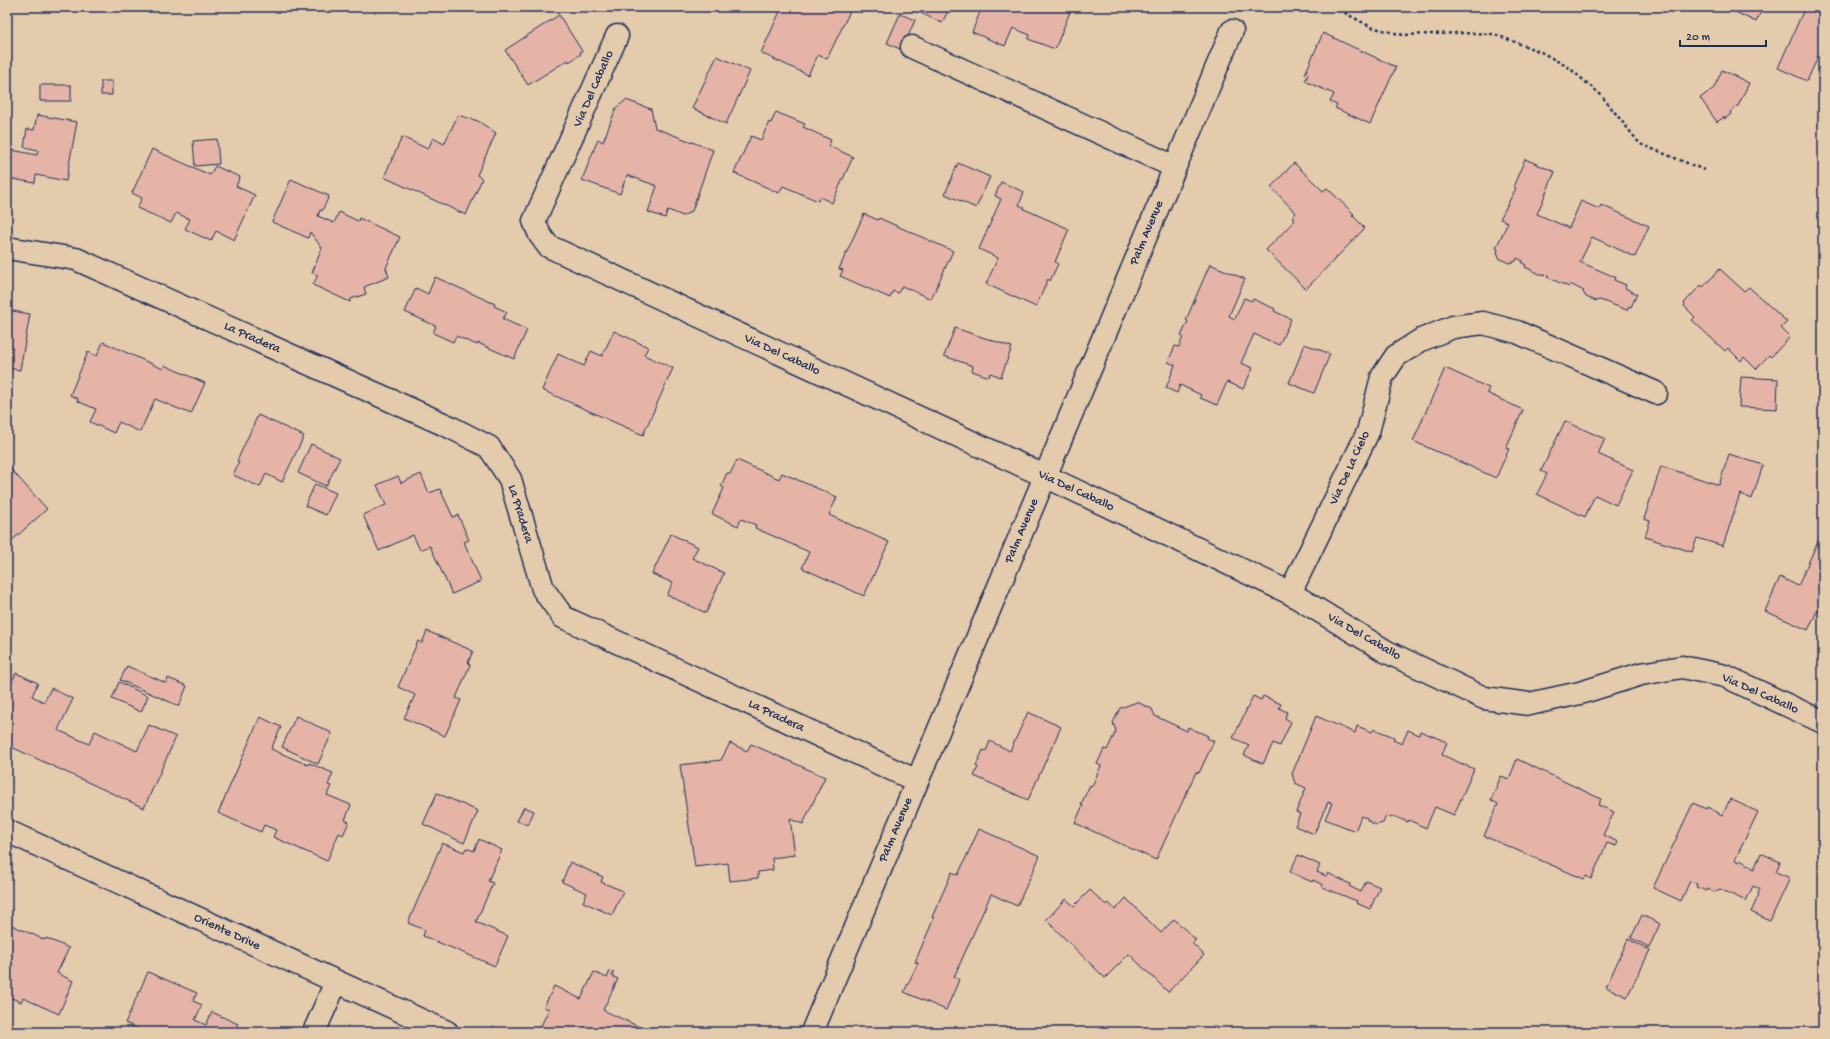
<svg xmlns="http://www.w3.org/2000/svg" width="1830" height="1039" viewBox="0 0 1830 1039" font-family="'Gochi Hand',sans-serif">
<rect width="100%" height="100%" fill="#e4cbac"/>
<filter id="ink" filterUnits="userSpaceOnUse"><feTurbulence type="fractalNoise" baseFrequency=".025" numOctaves="2"/><feDisplacementMap in="SourceGraphic" scale="8" xChannelSelector="R" yChannelSelector="G"/><feConvolveMatrix kernelMatrix="1 2 1 2 8 2 1 2 1" color-interpolation-filters="sRGB"/></filter>
<g filter="url(#ink)">
<path fill="#e5b4a7" stroke="#1b2f5e" d="M782,7h70l-25,52 -9,-4 -10,20 -47,-22z
M908,7h42l-8,16z
M982,7h90l-17,42 -27,-10 2,-4 -17,-7 -8,18 -33,-14z
M1725,7h38l-7,15z
M1805,7h18v39l-16,35 -29,-13z
M900,14l15,6 -13,30 -15,-7z
M559,15l23,36 -2,1 1,2 -12,8 -1,-2 -40,25 -23,-35z
M1323,33l73,34 -26,57 -35,-16 2,-3 -7,-3 4,-8 -29,-13 3,-6 -3,-1z
M717,56l33,15 -24,53 -34,-16z
M1722,70l27,13 -11,23 -8,6 1,2 -6,5 -1,-2 -7,5 -17,-24 14,-10z
M101,81h11v14h-11z
M40,85h31v16h-31z
M626,100l25,9 4,19 58,22 -21,61 -9,5 -15,-6 -3,8 -17,-6 9,-26 -30,-11 -7,19 -38,-14 16,-41 5,3 13,-34z
M776,112l29,12 -2,3 28,13 -2,6 24,11 -21,46 -12,-6 -2,4 -35,-15 -4,7 -45,-20 17,-37 10,4 8,-18 2,1z
M37,115l40,7 -11,59 -30,-6 -1,8 -28,-5v-29l30,6 1,-5 -14,-3 3,-18 7,1z
M458,115l20,6 18,12 -19,42 5,4 -16,36 -82,-38 18,-40 26,12 5,-11 11,6z
M217,139l2,25 -24,2 -2,-25z
M152,149l58,26 5,-9 25,11 -4,9 19,9 -21,45 -18,-9 -5,10 -26,-12 5,-10 -14,-6 -5,10 -34,-15 5,-10 -10,-5z
M1525,159l30,13 -18,42 32,14 12,-27 18,8 2,-4 48,21 -14,31 -43,-20 -12,25 35,15 -1,3 12,5 -1,3 12,6 -6,13 -2,-1 -2,4 -27,-10 -4,1 -10,-4 -3,-5 1,-1 -14,-7 -1,3 -22,-10 1,-2 -2,-2 -2,3 -19,-9 1,-2 -4,-2 1,-2 -6,-3 -1,3 -7,2 -9,-4 -3,-7 1,-3 -2,-1 12,-26 -8,-3 16,-31 -3,-1z
M958,163l32,14 -14,31 -31,-14z
M1294,163l29,28 4,-3 27,26 -2,1 13,13 -59,61 -40,-39 29,-30 -3,-3 4,-4 -25,-26z
M291,179l38,17 -7,15 -2,-1 -2,6 16,7 5,-11 19,9 1,-3 41,19 -14,31 3,9 -25,10 2,7 -15,5 -1,3 -37,-17 5,-10 -6,-2 10,-25 -12,-16 -2,6 -36,-16z
M1001,182l23,10 -5,13 6,3 -1,1 45,20 -14,33 3,2 -8,17 -2,-2 -12,28 -50,-23 12,-26 -19,-9 22,-50 -6,-3z
M864,214l14,6 1,-2 74,33 -22,48 -29,-13 -4,7 -5,-2 -3,7 -50,-22 3,-6 -4,-1z
M1210,264l35,15 -16,37 6,3 9,-21 8,3 1,-2 22,10 -1,2 17,8 -12,26 -25,-11 -13,29 12,5 -10,21 -16,-7 -10,23 -17,-7 1,-3 -21,-10 -3,8 -11,-5 9,-23 -7,-3 7,-16 4,1 4,-10 -2,-1 7,-15 -2,-1z
M1720,269l24,22 5,-4 38,35 -6,6 9,9 -19,20 -2,-2 -13,14 -12,-12 -3,4 -13,-13 -3,3 -33,-31 3,-3 -11,-11 1,-2 -1,-1 17,-18 2,2z
M435,277l60,27 -1,2 13,6 -4,7 24,11 -13,29 -36,-16 -1,2 -21,-9 -3,6 -20,-9 3,-7 -31,-14 11,-24 12,6z
M7,310l23,4 -10,56 -13,-2z
M955,328l57,19 -11,30 -11,-4 -1,4 -17,-6 1,-5 -29,-10z
M614,331l34,16 -4,8 29,13 -30,67 -101,-45 16,-36 26,12 7,-15 11,5z
M103,342l60,27 1,-4 41,18 -14,31 -36,-15 -15,33 -21,-10 -5,11 -24,-11 6,-13 -19,-8 1,-2 -8,-4 18,-43 9,4z
M1305,344l25,10 -16,39 -25,-10z
M1445,368l44,20 -2,5 36,17 -17,38 3,1 -13,29 -83,-37z
M1741,377l37,2 -1,30 -38,-2z
M258,415l46,21 -22,46 -16,-8 -6,13 -27,-12 6,-13 -2,-1z
M1565,421l40,18 -7,15 35,16 -17,35 -21,-10 -10,22 -48,-23 10,-20 -6,-3z
M311,444l29,14 -14,28 -28,-13z
M1729,454l34,11 -11,34 -12,-5 -17,52 -26,-8 -5,14 -47,-15 5,-16 -6,-2 17,-53 58,19z
M737,460l42,19 3,-6 55,24 -8,18 60,27 -25,54 -62,-28 7,-16 -54,-24 1,-3 -15,-6 -3,7 -26,-12 12,-26 -3,-2 6,-13 3,1z
M7,465l40,44 -40,36z
M421,474l8,19 11,-4 13,28 5,-2 11,25 -5,2 17,39 -29,13 -22,-48 -10,4 -7,-15 -34,16 -16,-36 23,-10 -9,-20 21,-9 3,7z
M315,484l21,9 -10,22 -21,-9z
M671,534l27,13 -6,11 32,15 -18,40 -39,-18 6,-12 -21,-9z
M1821,534l2,1v76l-4,-1 2,-4 -1,-1 -12,25 -43,-19 15,-34 18,9z
M427,631l46,20 -5,12 2,2 -14,33 5,2 -16,36 -41,-18 11,-23 -17,-8 20,-46 4,2z
M127,666l39,17 2,-5 19,8 -8,20 -59,-26z
M16,673l22,10 -6,13 12,6 7,-14 22,11 -15,31 31,14 6,-13 42,20 12,-26 27,12 -32,71 -137,-63v-53z
M119,682l29,14 -7,16 -29,-13z
M1253,696l8,4 2,-4 18,8 -2,4 8,4 -2,6 6,4 -11,24 -7,-3 -10,21 -19,-9 5,-10 -16,-7z
M1137,702l15,7 3,7 32,15 1,-4 20,9 -1,2 7,3 -15,32 -3,-1 -40,88 -81,-37 8,-18 -2,-1 9,-19 2,1 9,-20 -4,-2 7,-15 3,1 9,-19 -3,-8 7,-15z
M1028,712l33,15 -33,73 -54,-24 4,-9 -2,-1 7,-16 3,1 4,-10 20,10z
M296,716l36,17 -14,31 -36,-17z
M1316,716l39,17 2,-7 15,6 2,-3 20,8 -1,3 9,4 6,-14 11,5 1,-4 27,11 -5,13 32,14 -20,46 -19,-8 -9,21 -17,-8 -1,2 -15,-6 -1,2 -6,-2 -3,7 -7,2 -8,-4 -1,-3 -6,-2 -6,15 -30,-12 7,-16 -4,-1 -14,32 -19,-8 5,-12 -4,-2 10,-24 -11,-5 -3,-9z
M260,717l21,10 -10,22 37,16 1,-2 24,10 -5,12 3,1 -4,9 24,10 -6,15 4,2 -6,13 -4,-2 -12,28 -54,-24 3,-7 -12,-5 -3,7 -43,-19z
M730,743l17,8 4,-7 74,33 -22,47 -13,-5 5,36 -23,3 1,12 -15,2v6l-28,3 -2,-18 -33,4 -15,-102 41,-5z
M1517,759l84,40 -3,6 16,7 -11,23 15,7 -2,4 -9,-3 -16,36 -5,-3 -2,3 -100,-43 14,-32 -7,-4 10,-24 8,3z
M437,793l41,18 -14,32 -41,-19z
M1730,799l28,13 -23,48 4,2 1,-2 11,6v1l3,2 7,-16 19,9 -4,10 14,6 -20,43 -19,-9 8,-18 -1,-1 2,-4 -7,-3 -7,15 -26,-12 -6,3 -6,-3 -1,2 -11,-4 1,-3 -7,-3 -9,20 -28,-13 40,-85 13,6 1,-2 12,6 -1,1 4,2z
M524,807l10,4 -6,14 -11,-4z
M979,829l61,27 -23,50 -26,-12 -37,83 5,3 -13,30 -42,-18 14,-29 -3,-1 19,-44 -2,-1 20,-45 6,3z
M479,839l23,11 -14,31 5,2 -17,39 32,14 -13,30 -72,-30 2,-6 -17,-7 34,-80 22,9 2,-4 8,3z
M1298,855l22,10 -3,7 9,4 2,-3 22,11 -1,2 12,6 5,-11 14,6 -10,22 -14,-6 1,-2 -35,-14 1,-2 -10,-5 -1,2 -22,-10z
M570,862l33,15 -2,5 22,9 -11,24 -29,-13 4,-9 -25,-11z
M1090,890l16,15 3,-2 6,7 11,-12 35,35 13,-14 22,21 -4,3 12,12 -36,37 -39,-38 -24,24 -59,-58 20,-21 8,7z
M1642,915l18,9 -11,23 -18,-9z
M7,923l38,17 1,-2 23,10 -12,25 16,8 -14,33 -36,-16 -2,4 -14,-6z
M1628,939l22,11 -23,47 -21,-10z
M610,971l4,1 -2,4 6,3 -15,31 47,22h-108l-3,-2 10,-21 -5,-2 10,-21 27,13 13,-27 13,6z
M148,972l49,21 -4,8 9,4 -7,15 11,5 6,-13 26,12 -2,4 7,4h-98l-20,-9z"/>
<g fill="none" stroke-linecap="round" stroke-linejoin="round">
<defs>
<path id="street" d="M617,36l-83,185 6,14 8,11 497,230 245,117 97,59 97,46 45,6 51,-11 61,-19 41,-7 43,9 98,46
M912,47l263,120
M7,248l69,11 374,168 39,20 21,32 33,110 20,28 354,164
M1290,593l78,-161 14,-55 14,-21 25,-16 32,-13 30,-4 34,9 139,61
M7,831l440,201
M314,1032l22,-50
M812,1032l420,-1001"/>
</defs>
<use href="#street" stroke="#1b2f5e" stroke-width="25"/>
<path stroke="#1b2f5e" stroke-width="2.5" stroke-dasharray="3 3" stroke-linecap="butt" d="M1334,7l37,20 32,8 57,-2 34,1 47,18 27,15 33,28 39,49 67,27"/>
<use href="#street" stroke="#e4cbac" stroke-width="22"/>
</g>
</g>
<g text-anchor="middle" dominant-baseline="central" stroke-width="3" stroke-linejoin="round" paint-order="stroke">
<g font-size="13" fill="#1b2f5e" stroke="#e4cbac">
<text transform="translate(594 89) rotate(-66)">Via Del Caballo</text>
<text transform="translate(1147 233) rotate(-67)">Palm Avenue</text>
<text transform="translate(252 338) rotate(24)">La Pradera</text>
<text transform="translate(782 355) rotate(25)">Via Del Caballo</text>
<text transform="translate(1350 468) rotate(-65)">Via De La Cielo</text>
<text transform="translate(1076 491) rotate(25)">Via Del Caballo</text>
<text transform="translate(520 514) rotate(73)">La Pradera</text>
<text transform="translate(1022 531) rotate(-67)">Palm Avenue</text>
<text transform="translate(1364 637) rotate(30)">Via Del Caballo</text>
<text transform="translate(1760 694) rotate(24)">Via Del Caballo</text>
<text transform="translate(776 716) rotate(25)">La Pradera</text>
<text transform="translate(896 830) rotate(-67)">Palm Avenue</text>
<text transform="translate(227 932) rotate(25)">Oriente Drive</text>
</g>
</g>
<rect width="1830" height="1039" fill="none" stroke="#e4cbac" stroke-width="24"/>
<rect x="12" y="12" width="1806" height="1015" fill="none" stroke="#1b2f5e" stroke-width="1.5" filter="url(#ink)"/>
<path d="M1680 40v6h86v-6" fill="none" stroke="#1b2f5e" stroke-width="2"/>
<text x="1686" y="40" font-size="12" fill="#1b2f5e" stroke="#e4cbac" stroke-width="3" paint-order="stroke">20 m</text>
</svg>
